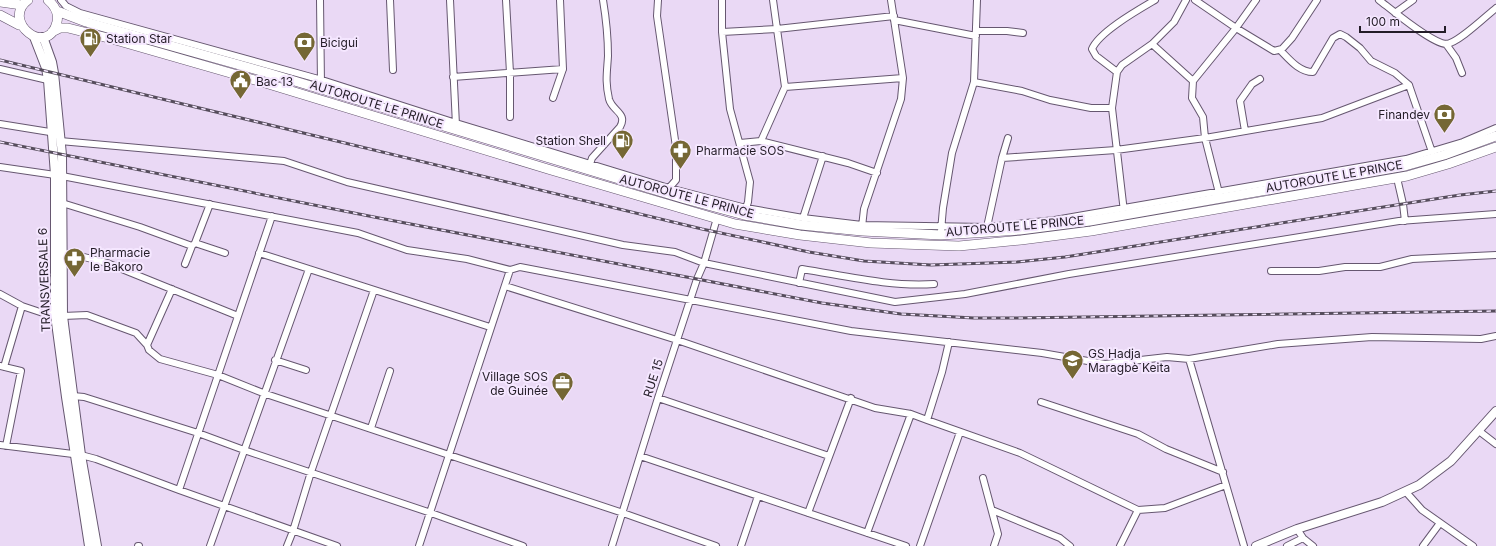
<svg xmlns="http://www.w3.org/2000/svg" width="1496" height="546" viewBox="0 0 1496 546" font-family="Inter,sans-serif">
<rect width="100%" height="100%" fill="#ead9f5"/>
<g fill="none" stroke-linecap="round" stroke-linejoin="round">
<defs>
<path id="minor" d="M61,0l5,6 14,7 242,67 134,43 213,65 77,20 57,10 59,7 125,2 68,-7 351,-61 57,-17 33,-14
M320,0l1,84
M390,0l3,70
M450,0l6,125
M506,0l4,73v44
M658,0l-1,16 19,131v33l-7,8v3
M722,0v32l8,77 20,73 -2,20 -3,9
M1195,0l41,28 38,23 8,-2 10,-11 25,-38
M1379,0c13,10 52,43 67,44 11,0 40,-28 50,-36
M1395,13l18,-13
M894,20l82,16
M976,31h31l16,2
M722,32l55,-3 117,-13
M1152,44l41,37
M1446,44l10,14 6,15
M1280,50c9,9 19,22 33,22l20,-34 7,-4 6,3 14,11 11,13 24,12 14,12
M0,69l52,12
M1117,72l-21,-16 -4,-7c7,-17 46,-39 63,-49
M453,77l110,-8
M974,82l48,9 28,9 41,8h21
M785,87l118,-9
M553,98l10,-29 -3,-69
M0,124l56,9
M1245,131l-5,-30 12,-17 8,-5
M60,141l224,20 63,21 276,63 52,7 29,11 191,39 70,-8 104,-20 330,-53 97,-7
M761,141l24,-54 -12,-87
M740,143l21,-2 87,22 29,10
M1002,158l114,-8 89,-12 117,-20 87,-33 23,67
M0,167l62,9 296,57 49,17 60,9 43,11 10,-3 331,64 191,22 63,11 62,-7 22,2 89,-15 94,-7 109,2 15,-3
M589,167l3,-9 28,-31c8,-14 -8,-16 -11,-28 -4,-18 -2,-26 -1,-43 0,-18 -2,-38 -5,-56
M1397,178l6,26 2,17
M1219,193l-14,-55 -2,-21 -11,-19 1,-17 43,-53 20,-28
M62,203l78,24 52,19
M1124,212l-12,-104 5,-36 5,-7 30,-21 22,-22 12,-22
M803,218l20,-62
M862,227l2,-18 37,-110 2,-21 -12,-78
M987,227l15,-69 6,-20
M941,231l2,-23 9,-55 22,-71 3,-82
M195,243l30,10
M63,253l21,4 23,6 131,53
M259,253l231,74
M185,264l7,-18 3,-3 15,-39
M1271,271h48l26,-4h35l32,-8 84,-4
M799,283l3,-14c44,7 88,18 132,15
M505,286l172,54 198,68 36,6 16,6 93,33 118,57
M0,294l22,12 21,7 20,3 24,-1 49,18 11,12 2,5 11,9 58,16 45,18 360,120 93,33
M147,345l25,-56
M1189,359l55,187
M275,360l31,10
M0,366l21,5 -15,75
M4,367l18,-61
M73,396l11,1 114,36 46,17 187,63 92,33
M658,398l171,58
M1041,402l97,32 28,15 57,23
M927,420l15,-48 7,-30
M371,428l19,-57
M1479,431l17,13
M0,445l81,10 15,4 83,31 158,56
M640,456l266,90
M983,478l15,56 -4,12
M179,490l93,-274
M1406,492l16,18 51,36
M992,510l68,28 10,8
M808,513l43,-115
M1297,529l6,9 10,8
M867,533l44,-119
M138,546h1
M210,546l99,-277
M287,546l6,-15 18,-59 63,-182
M419,546l91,-276
M612,546l46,-148 39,-119 7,-16 13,-45
M741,546l17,-50
M920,546l40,-114
M1120,546l18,-36 27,-2 61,-23
M1287,546l16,-8
M1423,546l17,-23"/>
<path id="secondary" d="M34,37l12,31 2,12 7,95v140l11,82 23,149
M43,37l9,25 2,11 8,82 1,161 2,16 16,123 16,91
M1256,546l41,-17 85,-27 37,-17 32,-24 45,-50"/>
<path id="primary" d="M28,0c-28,21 20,59 29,22 2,-9 -2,-16 -9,-22
M0,2l22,3
M57,11l29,11 182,51 417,126 59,16 57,10 61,6 79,4 79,-5 70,-9 315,-55 39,-11 52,-19
M0,15l19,10
M52,32l8,-4h8l44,11 153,44 286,87 184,54 65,11 71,8 88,3 62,-6 70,-9 316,-55 41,-12 48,-17"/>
</defs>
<use href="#minor" stroke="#665770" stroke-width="8"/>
<use href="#secondary" stroke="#665770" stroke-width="10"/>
<use href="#primary" stroke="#665770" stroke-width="10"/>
<use href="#minor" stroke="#fff" stroke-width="6"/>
<use href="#secondary" stroke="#fff" stroke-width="8"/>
<use href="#primary" stroke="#fff" stroke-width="9"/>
<defs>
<path id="rail" d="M0,60l702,169 107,23 55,9 67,4 86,-3 48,-5 395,-62 36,-4
M0,142l374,75 448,86 79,11 73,4h43l479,-7"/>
</defs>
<use href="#rail" stroke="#564d5c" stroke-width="3"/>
<use href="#rail" stroke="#f5e7ff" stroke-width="1.5" stroke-dasharray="4.5" stroke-linecap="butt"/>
</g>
<defs>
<symbol id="fuel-pin" viewBox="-11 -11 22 30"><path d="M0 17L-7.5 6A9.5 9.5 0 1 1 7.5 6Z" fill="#756734" stroke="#f5e7ff"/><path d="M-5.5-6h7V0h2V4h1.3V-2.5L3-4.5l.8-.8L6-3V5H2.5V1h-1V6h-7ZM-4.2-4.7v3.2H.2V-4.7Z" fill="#fff"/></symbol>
<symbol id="bank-pin" viewBox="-11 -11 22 30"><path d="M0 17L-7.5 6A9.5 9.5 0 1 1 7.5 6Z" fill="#756734" stroke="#f5e7ff"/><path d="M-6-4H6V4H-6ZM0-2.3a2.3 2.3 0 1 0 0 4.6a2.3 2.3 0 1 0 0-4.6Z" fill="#fff"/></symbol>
<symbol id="civic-pin" viewBox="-11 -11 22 30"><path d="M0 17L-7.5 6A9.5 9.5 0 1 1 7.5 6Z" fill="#756734" stroke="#f5e7ff"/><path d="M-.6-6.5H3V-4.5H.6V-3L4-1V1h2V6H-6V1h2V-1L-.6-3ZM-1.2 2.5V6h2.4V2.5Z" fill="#fff"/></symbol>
<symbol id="pharmacy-pin" viewBox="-11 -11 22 30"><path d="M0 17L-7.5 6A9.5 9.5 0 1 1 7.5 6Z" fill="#756734" stroke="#f5e7ff"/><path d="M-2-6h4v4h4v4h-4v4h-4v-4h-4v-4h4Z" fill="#fff"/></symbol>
<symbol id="school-pin" viewBox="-11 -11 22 30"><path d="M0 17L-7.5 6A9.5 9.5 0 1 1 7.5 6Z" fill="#756734" stroke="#f5e7ff"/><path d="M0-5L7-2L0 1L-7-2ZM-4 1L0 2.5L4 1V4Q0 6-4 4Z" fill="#fff"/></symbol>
<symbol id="office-pin" viewBox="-11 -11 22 30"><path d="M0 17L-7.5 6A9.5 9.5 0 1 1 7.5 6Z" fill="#756734" stroke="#f5e7ff"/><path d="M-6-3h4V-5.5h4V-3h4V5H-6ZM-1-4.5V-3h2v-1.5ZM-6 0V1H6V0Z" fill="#fff"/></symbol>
</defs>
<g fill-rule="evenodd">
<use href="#fuel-pin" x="78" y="26" width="25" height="34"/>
<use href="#bank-pin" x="292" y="30" width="25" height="34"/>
<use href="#civic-pin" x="228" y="68" width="25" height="34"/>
<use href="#bank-pin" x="1432" y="102" width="25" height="34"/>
<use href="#fuel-pin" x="610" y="128" width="25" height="34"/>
<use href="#pharmacy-pin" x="668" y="138" width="25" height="34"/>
<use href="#pharmacy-pin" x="62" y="246" width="25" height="34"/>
<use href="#school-pin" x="1060" y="348" width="25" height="34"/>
<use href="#office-pin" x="550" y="370" width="25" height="34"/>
</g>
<g text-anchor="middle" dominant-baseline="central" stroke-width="4" stroke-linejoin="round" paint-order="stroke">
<g font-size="12" fill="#231c27" stroke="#f5e7ff" text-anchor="start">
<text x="106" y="38">Station Star</text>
<text x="320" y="42">Bicigui</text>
<text x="256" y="81">Bac 13</text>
<text x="1430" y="114" text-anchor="end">Finandev</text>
<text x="606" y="140" text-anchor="end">Station Shell</text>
<text x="696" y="150">Pharmacie SOS</text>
<text x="90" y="252">Pharmacie<tspan x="90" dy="14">le Bakoro</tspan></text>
<text x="1088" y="353">GS Hadja<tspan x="1088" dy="14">Maragbè Keita</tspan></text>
<text x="548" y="376" text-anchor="end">Village SOS<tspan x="548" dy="14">de Guinée</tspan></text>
</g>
<g font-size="12" fill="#231c27" stroke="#f5e7ff">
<text transform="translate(377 104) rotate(17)">AUTOROUTE LE PRINCE</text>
<text transform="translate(1334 176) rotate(-10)">AUTOROUTE LE PRINCE</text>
<text transform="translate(687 196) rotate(15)">AUTOROUTE LE PRINCE</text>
<text transform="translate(1015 226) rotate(-5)">AUTOROUTE LE PRINCE</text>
<text transform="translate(44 280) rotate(-92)">TRANSVERSALE 6</text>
<text transform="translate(653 378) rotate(-72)">RUE 15</text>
</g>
</g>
<path d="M1360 26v6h85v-6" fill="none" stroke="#231c27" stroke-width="2"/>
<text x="1366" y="26" font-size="12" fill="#231c27" stroke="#f5e7ff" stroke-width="3" paint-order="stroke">100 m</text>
</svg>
